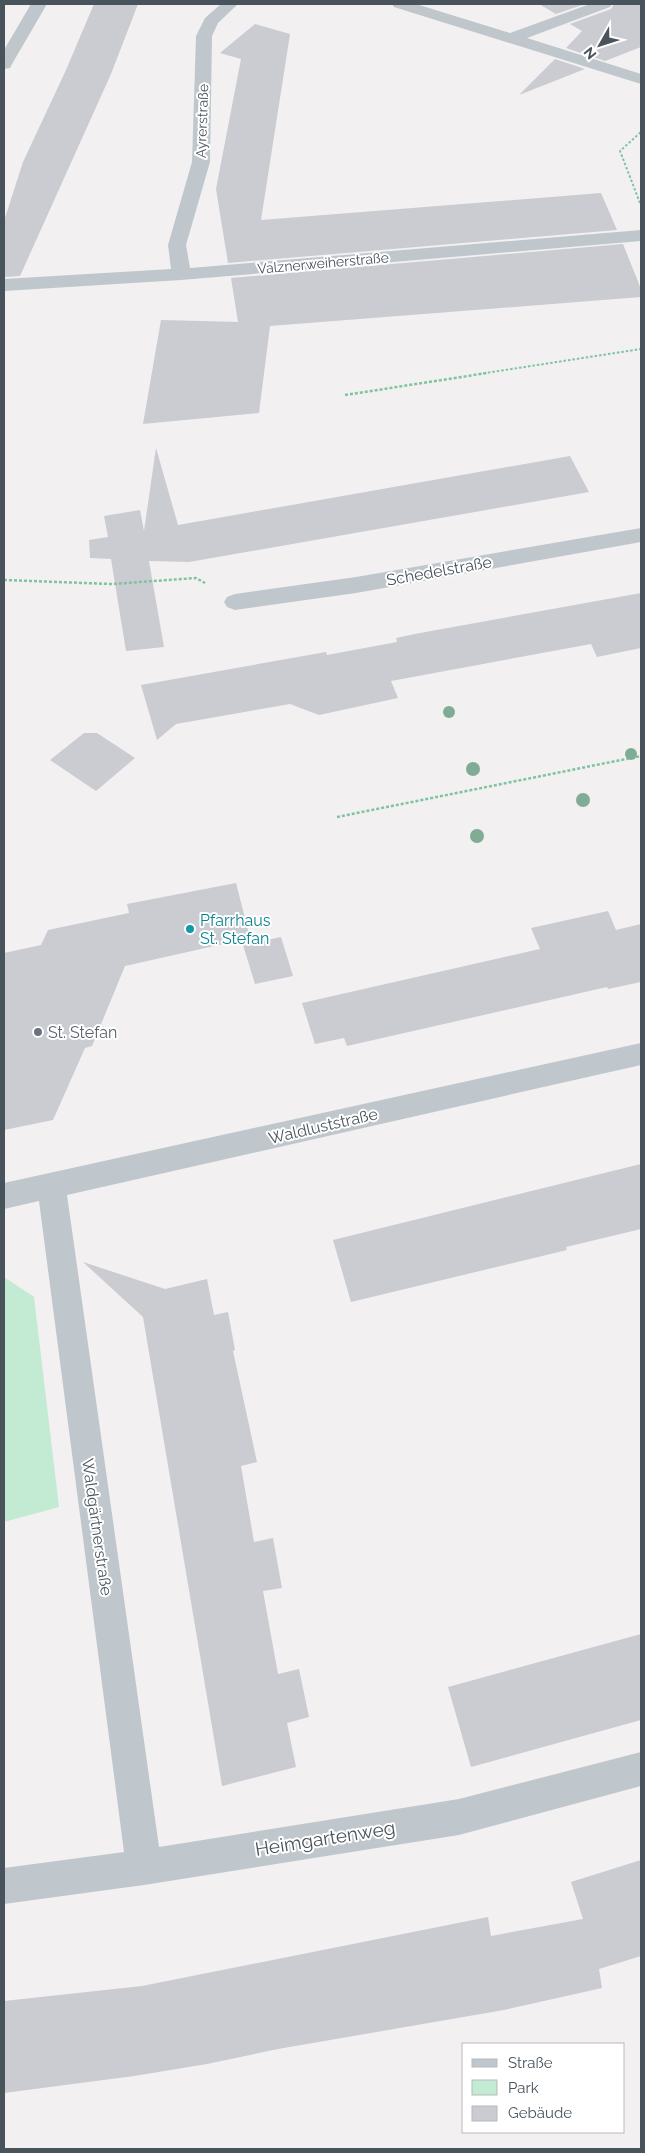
<svg xmlns="http://www.w3.org/2000/svg" width="645" height="2153" viewBox="0 0 645 2153" font-family="Raleway,sans-serif">
<rect width="100%" height="100%" fill="#f2f0f0"/>
<path fill="#c3ead2" d="M4,1277l30,20 25,210 -55,15z"/>
<path fill="#caccd1" d="M94,4h44l-27,70 -91,202 -16,1v-56l19,-59 43,-92z
M539,4h46l-29,10z
M614,4h27v43l-36,14 -39,-13 16,-17 -12,-7 41,-15z
M255,24l35,10 -29,186 340,-27 16,37 -389,33 -12,-74 25,-130 -21,-6z
M555,59l30,10 -66,26z
M623,244l18,45v8l-371,29 -11,87 -116,11 18,-104 80,2h-3l-7,-44z
M156,448l22,77 392,-69 19,36 -400,70 -40,-1 15,86 -38,4 -15,-92 -21,-1 -1,-18 19,-3 -4,-21 36,-6 4,21z
M641,593v55l-44,9 -6,-13 -200,37 7,17 -79,17 -29,-11 -114,20 -19,16 -16,-55 185,-33 1,3 70,-13 -1,-4 24,-5z
M84,733h13l38,25 -39,33 -46,-31z
M236,883l14,55 -125,28 -33,80 -7,2 -32,72 -49,10v-177l37,-8 7,-15 81,-17 -2,-9z
M608,911l8,19 25,-6v58l-33,7 -1,-2 -260,59 -3,-8 -29,6 -13,-41 238,-54 -9,-21z
M281,937l12,39 -38,8 -12,-39z
M641,1164v65l-75,18 1,3 -216,52 -18,-62z
M83,1262l82,27 42,-10 7,36 14,-3 7,38 -2,1 24,111 -16,4 13,76 19,-4 9,50 -19,3 15,83 21,-5 10,48 -22,6 9,44 -74,19 -79,-469z
M641,1634v86l-170,47 -23,-80z
M641,1860v96l-42,13 3,19 -98,22 -226,39 -71,15 -73,12 -130,17v-92l138,-15 346,-69 3,19 92,-17 -12,-37z"/>
<g fill="none" stroke-linecap="round" stroke-linejoin="round">
<path stroke="#7fc4a1" stroke-width="2" stroke-dasharray="2.5 2" stroke-linecap="butt" d="M640,203l-20,-52 21,-19
M479,374l162,-25"/>
<path stroke="#7fc4a1" stroke-width="2.5" stroke-dasharray="3 2" stroke-linecap="butt" d="M345,395l142,-22
M4,580l108,4 84,-6 9,5
M337,817l304,-61"/>
<path fill="#bfc7cd" fill-rule="evenodd" d="M31,4h16l-35,60 -2,4 -6,1v-19z
M221,4h17l-20,19 -6,13 -2,126 -24,83 4,23 451,-38v11l-460,39 -177,11v-12l167,-10 -3,-24 24,-83 4,-126 9,-18z
M392,4h24l94,29 80,-29h22l-2,3 -83,31 114,36v10l-247,-77z
M641,528v14l-285,51 -121,17 -8,-3 -3,-5 3,-5 8,-3 121,-17z
M641,1043v22l-574,130 92,652 300,-48 182,-47v34l-182,49 -315,50 -140,19v-36l120,-16 -85,-651 -35,8v-26z"/>
</g>
<g fill="#80ac95">
<circle cx="449" cy="712" r="6"/>
<circle cx="631" cy="754" r="6"/>
<circle cx="473" cy="769" r="7"/>
<circle cx="583" cy="800" r="7"/>
<circle cx="477" cy="836" r="7"/>
</g>
<circle fill="#0f9aa8" stroke="#fff" stroke-width="2" cx="190" cy="929" r="5"/>
<circle fill="#6b7280" stroke="#fff" stroke-width="2" cx="38" cy="1032" r="5"/>
<g text-anchor="middle" dominant-baseline="central" stroke-width="4" stroke-linejoin="round" paint-order="stroke">
<g font-size="14" fill="#49535b" stroke="#fff">
<text transform="translate(202 121) rotate(-88)">Ayrerstraße</text>
<text transform="translate(323 263) rotate(-5)">Valznerweiherstraße</text>
</g>
<g font-size="16" fill="#49535b" stroke="#fff">
<text transform="translate(439 571) rotate(-10)">Schedelstraße</text>
<text transform="translate(323 1126) rotate(-13)">Waldluststraße</text>
<text transform="translate(97 1527) rotate(82)">Waldgärtnerstraße</text>
</g>
<g font-size="16" fill="#0d838f" stroke="#fff" text-anchor="start">
<text x="200" y="920">Pfarrhaus<tspan x="200" dy="18">St. Stefan</tspan></text>
</g>
<g font-size="16" fill="#5b616d" stroke="#fff" text-anchor="start">
<text x="48" y="1032">St. Stefan</text>
</g>
<g font-size="19" fill="#49535b" stroke="#fff">
<text transform="translate(325 1838) rotate(-9)">Heimgartenweg</text>
</g>
</g>
<rect width="645" height="2153" fill="none" stroke="#49535b" stroke-width="10"/>
<rect x="462" y="2043" width="162" height="90" fill="#ffffff" stroke="#b6babd"/>
<rect x="472" y="2059" width="25" height="8" fill="#bfc7cd" stroke="#b6babd"/>
<text x="508" y="2068" font-size="15" fill="#49535b">Straße</text>
<rect x="472" y="2080" width="25" height="15" fill="#c3ead2" stroke="#b6babd"/>
<text x="508" y="2093" font-size="15" fill="#49535b">Park</text>
<rect x="472" y="2106" width="25" height="15" fill="#caccd1" stroke="#b6babd"/>
<text x="508" y="2118" font-size="15" fill="#49535b">Gebäude</text>
<g transform="translate(600 45) rotate(231)" stroke="#ffffff" stroke-width="4" paint-order="stroke">
<path d="M0-4L9 19L0 12L-9 19Z" fill="#49535b"/>
<text y="-8" font-size="14" font-weight="bold" text-anchor="middle" fill="#49535b">N</text>
</g>
</svg>
